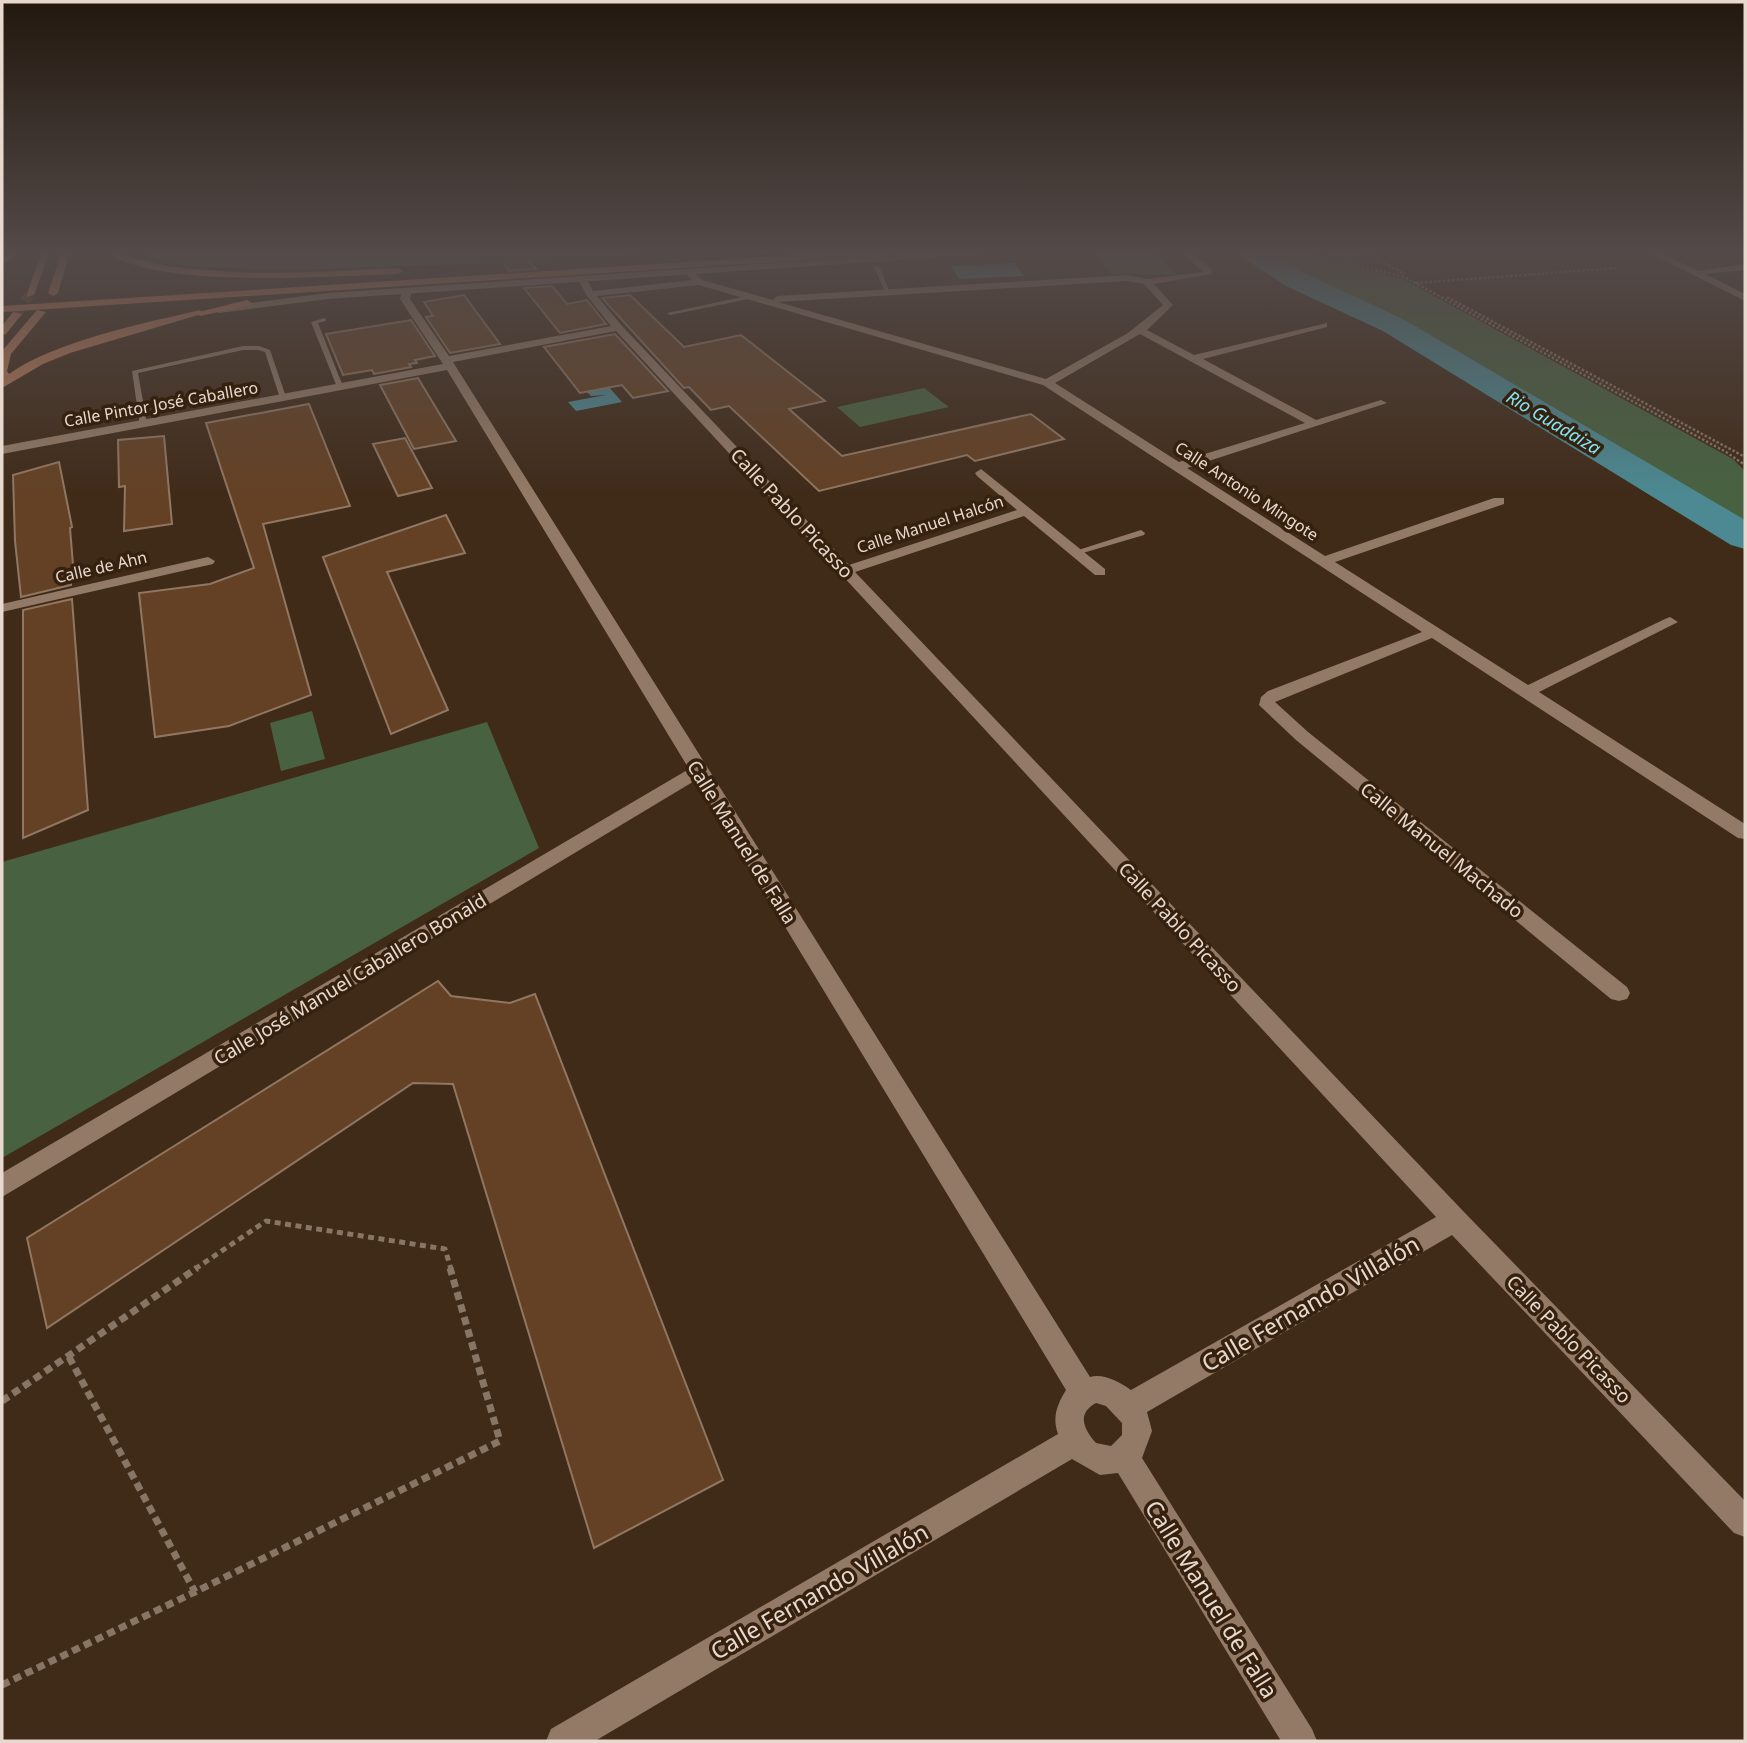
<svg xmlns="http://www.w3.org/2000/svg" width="1747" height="1743" viewBox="0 0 1747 1743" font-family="'Noto Sans',sans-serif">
<rect width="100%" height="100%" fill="#402b19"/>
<path fill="#486241" d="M132,251h574l-206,12 -220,7 -97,-4z
M1153,251l24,24 -65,-1 -19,-21z
M1257,251h37l109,28 330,180 12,12v50l-252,-148 -82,-44 -70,-31z
M1312,251h43l26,13 -27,-1z
M924,388l25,19 -89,20 -23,-20z
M312,711l13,48 -44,12 -11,-48z
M487,722l52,126 -537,310v-296z"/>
<path fill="#4c8992" d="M1015,263l9,13 -65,3 -8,-13z
M608,386l14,16 -46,9 -8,-9 38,-7 -15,1 -5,-5z"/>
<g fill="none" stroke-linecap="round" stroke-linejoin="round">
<path fill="#4c8992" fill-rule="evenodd" d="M1237,251h31l38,23 97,45 342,201v29l-14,-4 -348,-214 -97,-45 -45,-30z"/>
</g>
<path fill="#644124" stroke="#907762" stroke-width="2" d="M521,251l15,18 -27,2 -4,-6z
M552,286l15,18 20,-4 19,24 -46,9 -36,-45z
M464,295l36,49 -50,9 -24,-36 7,-1 -9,-14z
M630,295l54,52 57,-12 84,66 -36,8 53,47 189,-42 33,25 -89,22 -8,-6 -148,36 -90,-85 -18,4 -22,-23 -5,1 -82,-90z
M411,320l24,36 -20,4 2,3 -8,1 2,3 -37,7 -2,-4 -29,5 -17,-41z
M615,334l53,57 -35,7 -11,-13 -42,8 -36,-46z
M418,378l38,63 -42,8 -34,-64z
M309,404l41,102 -87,18 48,171 -82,31 -74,11 -16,-144 71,-9 44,-16 -48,-145z
M164,436l8,88 -48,7 1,-45 -6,1 -1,-47z
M405,438l27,50 -34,8 -25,-52z
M59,462l13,65 -2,1 4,49 -3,1v7l-50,12 -6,-56 -2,-66z
M446,515l19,38 -78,19 61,138 -57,24 -68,-177z
M72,599l16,211 -65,28v-228z
M438,981l13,15 59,7 25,-9 188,486 -129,68 -141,-464 -40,-1 -366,245 -20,-90z"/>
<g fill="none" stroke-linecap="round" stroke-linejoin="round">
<path stroke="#594534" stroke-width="10" stroke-dasharray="10 5" stroke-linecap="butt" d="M17,314l12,-19"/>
<path stroke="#877566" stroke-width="2.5" stroke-dasharray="2.5 2" stroke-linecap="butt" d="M1301,251l103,26 322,175 19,13
M1360,251l45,23
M1007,254l38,-3
M1416,283l200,-15
M1447,297l298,160"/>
<path stroke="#877566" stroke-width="5" stroke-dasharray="6 4.5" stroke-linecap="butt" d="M195,1269l71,-48 179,28 6,20"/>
<path stroke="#877566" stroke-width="7" stroke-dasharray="8 5" stroke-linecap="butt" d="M69,1357l126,235 305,-151 -50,-173
M2,1401l195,-133
M2,1685l193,-93"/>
<path fill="#937a66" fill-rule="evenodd" d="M1618,251h81l-3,2h-75z
M877,265l3,2 10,26 -5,-1 -11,-25z
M752,295l2,3 -84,17 -3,-2z
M324,318l2,1v2l-8,2 26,66 -7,-2 -26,-65z
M243,346h16l11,4 17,50 -7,-2 -15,-46 -7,-2h-15l-105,23 9,51 -7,2 -8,-55z
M1141,530l4,3 -1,2 -68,20 -4,-3z"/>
<path fill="#937a66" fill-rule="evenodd" d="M1181,251h9l21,17 1,6 -58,10 19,21 -26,25 47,25 133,-32v4l-124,32 113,61 65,-20 6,3 -200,65 138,88 169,-58h10v6l-169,58 193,123 137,-66 5,-2 8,5 -139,70 206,132v15l-7,-1 -306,-200 -157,64 33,30 319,255 3,6 -3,6 -8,2 -8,-2 -315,-259 -37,-35 2,-8 7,-6 154,-59 -379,-247 -344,-100 -102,11 25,30 227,239 168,-55 -40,-34 -2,-3 6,-4 124,100v6h-10l-71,-59 -169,56 609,640 281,289v36l-11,-4 -282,-298 -305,177 5,19 -10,27 170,271 5,12h-36l-163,-268 -18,2 -28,-16 -477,282h-49l5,-12 507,-295c-6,-17 -1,-29 8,-44l-370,-610 -694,417v-24l687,-404 -242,-399 -445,84v-8l441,-82 -43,-65 2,-8 5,-3 5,3 -2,8 39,57 162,-30 -24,-30 -9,-17 5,-3 3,1 7,14 99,-11 -7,-8 5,-3 12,11 71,20 4,-4 350,-21 20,4 56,-7zM1127,281l17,3 19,21 -35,28 -82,46 -268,-77zM616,331l820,886 -305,173c-11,-8 -28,-17 -41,-13l-637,-1015zM1140,334l165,89 -126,39 -124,-79zM1096,1403l10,3 16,17v12l-11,11 -15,-3c-12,-14 -20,-29 0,-40z
M1646,251h11l41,20 47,-7v6l-40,4 40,20v7z
M208,557l7,4 -2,3 -211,48v-8z"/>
<path fill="#937a66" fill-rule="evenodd" d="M951,251h43l-4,3 -662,45 -109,14 -5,-3 5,-3 109,-14z"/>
<path fill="#bb7b59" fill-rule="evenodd" d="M10,251h10l-18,14v-7z
M42,251h8l-16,44 -8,2z
M62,251h8l-12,42 -5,3 -5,-3z
M37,310l9,2 -35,42 -4,17 2,3c46,-33 136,-51 191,-64l5,3 -135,40 -27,11 -41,24v-37z
M13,312l9,2 -16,20 -4,1v-9z"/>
<path fill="#c87b55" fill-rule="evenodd" d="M105,251c13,0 22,6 35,9 21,6 43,8 64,10 64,6 130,1 194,-2l5,3 -5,3c-68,2 -241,16 -293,-23z
M857,251h45l-4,3 -896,58v-6z
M247,300l5,3 -2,2 -50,11 -5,-3z"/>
</g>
<linearGradient id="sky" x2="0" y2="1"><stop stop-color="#23180e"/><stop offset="0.51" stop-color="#534a49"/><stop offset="1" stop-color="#534a49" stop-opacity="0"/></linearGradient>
<rect width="1747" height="495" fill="url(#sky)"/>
<g text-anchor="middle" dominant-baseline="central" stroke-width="7" stroke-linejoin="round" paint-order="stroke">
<g font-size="16" fill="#e8d9ce" stroke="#36210f">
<text transform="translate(161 404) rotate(-10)">Calle Pintor José Caballero</text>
<text transform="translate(1247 491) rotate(33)">Calle Antonio Mingote</text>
<text transform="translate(930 524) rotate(-18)">Calle Manuel Halcón</text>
<text transform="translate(101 567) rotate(-13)">Calle de Ahn</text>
</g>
<g font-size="18" font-style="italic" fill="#82e4f3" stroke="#36210f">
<text transform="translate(1554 422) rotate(31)">Rio Guadaiza</text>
</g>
<g font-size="19" fill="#e8d9ce" stroke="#36210f">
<text transform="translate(792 513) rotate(47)">Calle Pablo Picasso</text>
<text transform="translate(742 842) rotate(58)">Calle Manuel de Falla</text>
<text transform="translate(1442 850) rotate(39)">Calle Manuel Machado</text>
<text transform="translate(1180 927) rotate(47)">Calle Pablo Picasso</text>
<text transform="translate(350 979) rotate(-31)">Calle José Manuel Caballero Bonald</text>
<text transform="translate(1569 1339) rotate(46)">Calle Pablo Picasso</text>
</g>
<g font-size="23" fill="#e8d9ce" stroke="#36210f">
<text transform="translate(1310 1303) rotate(-30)">Calle Fernando Villalón</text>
<text transform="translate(819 1591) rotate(-30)">Calle Fernando Villalón</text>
<text transform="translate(1212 1599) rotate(58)">Calle Manuel de Falla</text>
</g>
</g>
<rect width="1747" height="1743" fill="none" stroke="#e8d9ce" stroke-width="7"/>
</svg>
